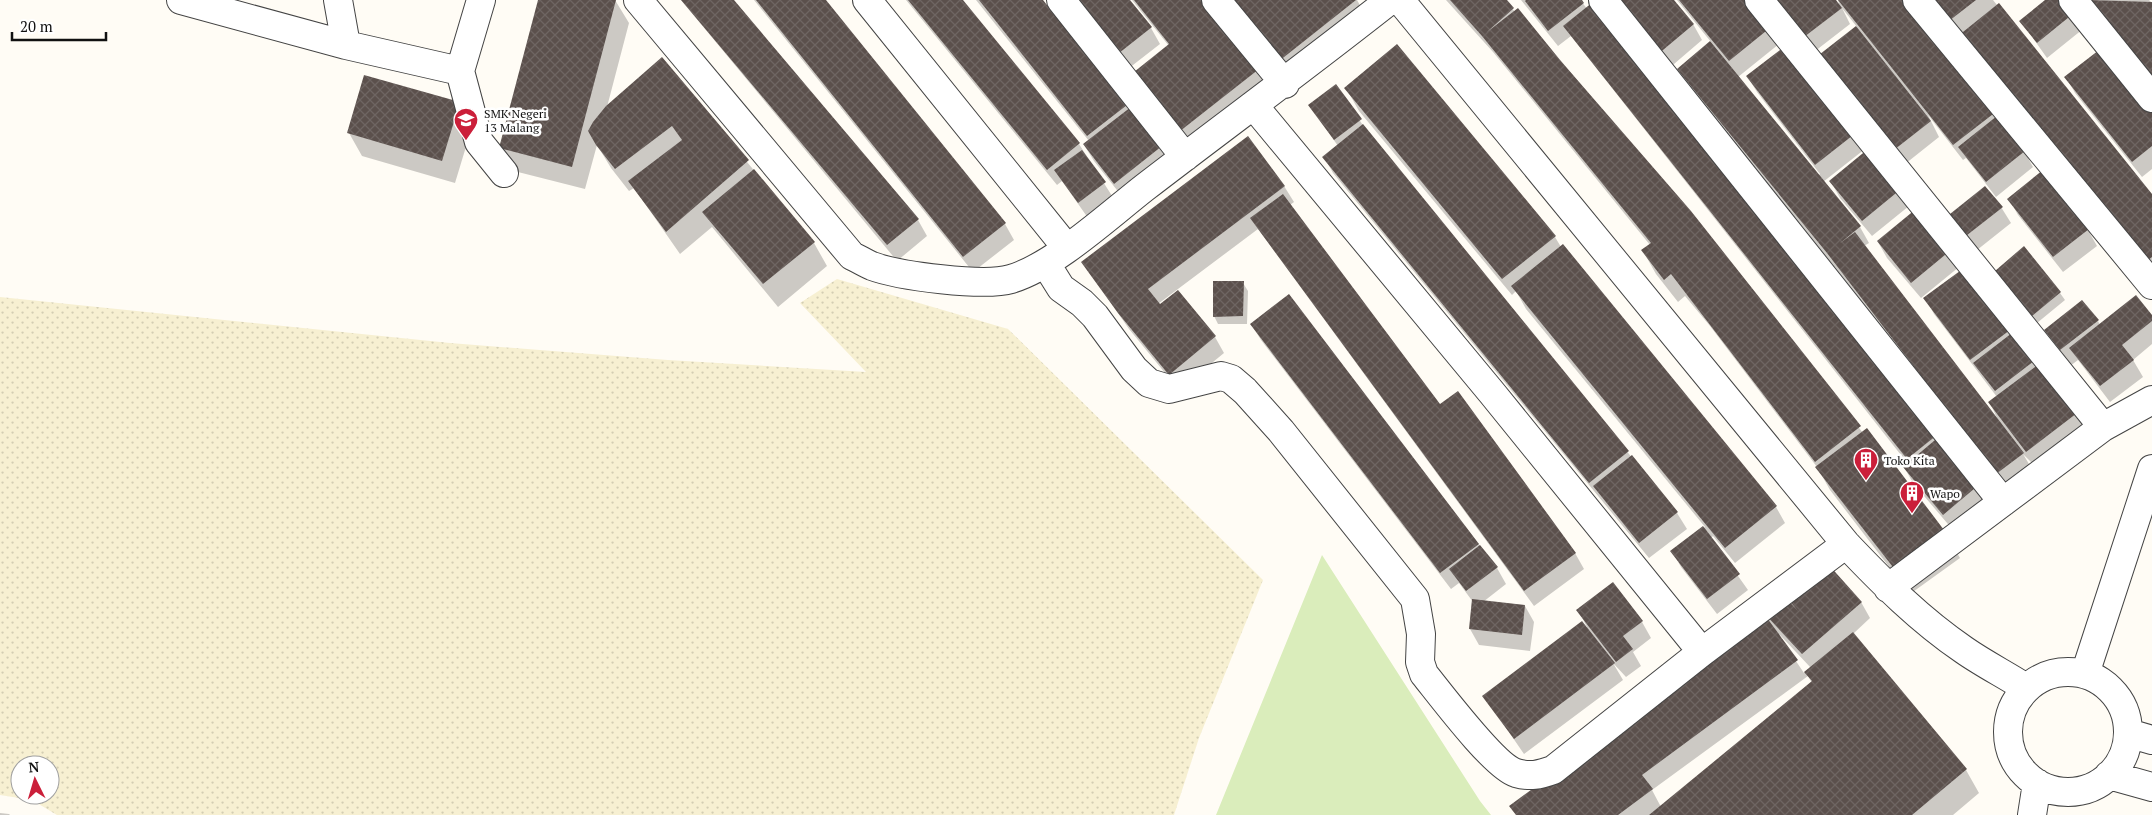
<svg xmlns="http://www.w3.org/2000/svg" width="2152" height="815" viewBox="0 0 2152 815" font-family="'PT Serif',serif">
<defs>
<pattern id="farmland-dots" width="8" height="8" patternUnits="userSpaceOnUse" patternTransform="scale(1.25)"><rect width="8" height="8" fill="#f7f0d2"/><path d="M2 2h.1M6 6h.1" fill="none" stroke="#d3cdb3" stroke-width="1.8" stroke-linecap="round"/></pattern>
<pattern id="building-cross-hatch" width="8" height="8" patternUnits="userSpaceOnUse" patternTransform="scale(1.25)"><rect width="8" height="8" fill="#5b504c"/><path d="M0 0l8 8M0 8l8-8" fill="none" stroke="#6e6562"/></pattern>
</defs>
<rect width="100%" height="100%" fill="#fffcf5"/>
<path fill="url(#farmland-dots)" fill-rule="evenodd" d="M837,279l171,50 255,251 -64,158 -25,77h-1117l-25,-15 -32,-5v-498l450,46 218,17 198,12 -66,-69zM20,765h30v30h-30z"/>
<path fill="#daedbb" d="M1322,555l158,246 11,14h-275z"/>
<path fill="#0003" fill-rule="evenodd" d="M540,0h75l14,23 -22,84 55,-48 152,184 13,23 -49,41 -66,-80 -32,27 -46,-66 -5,3 -18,-23 -14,-23 -12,44 -71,-18 -13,-23z
M681,0h52l185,220 9,16 -30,25z
M754,0h70l181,224 9,16 -41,32z
M906,0h56l117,144 35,55 -26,19 -26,-37 -5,4z
M976,0h66l87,110 32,37 10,16 -47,36 -30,-38 -10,-16 5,-4z
M1066,0h62l23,28 9,16 -36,28z
M1132,0h71l55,70 9,16 -81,64 -46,-58 29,-46z
M1226,0h131l9,16 -78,72z
M1446,0h59l10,12 3,-2 220,261 125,162 83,101 14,24 -50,36 -80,-104 -13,-23 -107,-141 -25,-30 -7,6 -22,-28 -13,-23 7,-6 -157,-193z
M1521,0h59l410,500 -37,30 -40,-47 -9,-16 4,-3 -337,-428 -13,10z
M1609,0h64l20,24 9,16 -35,30z
M1677,0h70l32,44 -41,33 80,99 2,-2 -63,-82 -10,-16 41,-31 77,104 -42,33 37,45 9,16 -5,3 134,174 -8,-17 7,-6 -63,-83 -9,-16 38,-28 73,97 53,60 -53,40 -13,-13 9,15 -26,20 -203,-262 -116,-142 -9,-16 33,-27z
M1766,0h68l6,8 -2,-8h69l117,151 9,16 -37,30 -30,-39 -3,2 -35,-45 11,22 -39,31 -84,-110 41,-31 -15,-19 8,16 -40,31z
M1924,0h69l159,196v85z
M2047,0h16l20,29 -36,29 -26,-37z
M2086,0h63l3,3z
M2066,77l86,33v59l-10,8 -67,-84z
M1336,86l33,48 308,379 10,16 -38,29 -316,-385 -9,-16 14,-11 -28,-40z
M1346,88l209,149 6,10 2,-2 213,262 9,16 -50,40 -22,-27 -2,2 37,52 -31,24 -36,-47 -9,-16 33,-24 -179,-218 -10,-18 -4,4 -153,-184z
M459,104l13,23 -17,56 -93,-27 -13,-23z
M1831,182l69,8 9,16 -37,30 -32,-38z
M1284,186l10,16 -4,3 149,201 136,147 9,16 -50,37 -276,-377 -100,75 57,33 9,16 -45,37 -50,-61 -46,-66z
M2009,199l79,31 9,16 -34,26 -45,-57z
M2001,207l10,16 -39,31 -16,-20z
M1916,210l43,57 -38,31 -34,-40 -9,-16z
M1996,271l64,22 5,7 -28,23 -32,-36z
M1243,283l5,8 -1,33h-29l-4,-8z
M1288,296l209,272 9,16 -23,18 42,4 9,16 -4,29 -51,-6 -9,-16 3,-27 -14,-19 -8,6 -190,-249 -10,-16z
M2152,317v27l-19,16 10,17 -33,25 -32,-42 -8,6 -24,-35 52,-10 2,4z
M1782,595l79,7 9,16 -17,16 113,136 13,23 -26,22h-437l-5,-9zM1780,635l31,33 -7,5 -25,-37zM1808,676l4,7 -151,124 -9,-17z
M1578,610l64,12 9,16 -18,14 8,14 -15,11 -13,-14 10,17 -99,74 -40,-58 103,-69z
M0,813l9,1 1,1h-10z"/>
<path fill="url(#building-cross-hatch)" d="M538,0h78l-44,167 -73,-19z
M681,0h53l185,219 -32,26z
M756,0h70l180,223 -43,34z
M908,0h55l117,143 -33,27z
M979,0h64l84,105 -40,31z
M1068,0h62l22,27 -38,30z
M1134,0h70l55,69 -84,66 -46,-59 40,-32z
M1224,0h132l-82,65z
M1450,0h57l7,8 -27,24 31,-24 42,52 131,151 170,215 -46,36 -144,-188 -7,6 -23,-30 10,-7 -169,-207z
M1526,0h56l2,3 -36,28 -23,-30z
M1613,0h61l20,24 -37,31z
M1679,0h69l23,27 -42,34z
M1768,0h68l6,8 -42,32z
M1838,0h70l89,111 -44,34z
M1926,0h50l-31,24z
M2045,0h19l10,13 -37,30 -18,-22z
M2089,0l63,2v75z
M1593,2l344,433 -30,24 -344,-433z
M1999,3l153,191v63l-10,8 -184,-229z
M1856,26l75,95 -41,32 -75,-95z
M1710,41l151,185 -22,18 16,-12 169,221 -28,21 -169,-221 -150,-184z
M1397,44l159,192 -54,43 -158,-191z
M1788,44l69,88 -42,33 -69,-89z
M2103,47l49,61v38l-20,16 -68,-85z
M662,57l87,103 -83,72 -38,-51 54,-41 -10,-14 -57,43 -19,-24 -8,-14 5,-9 13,-16z
M364,75l96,27 -18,59 -95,-28z
M1336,84l26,35 -28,21 -26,-35z
M1131,107l31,39 -48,38 -31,-40z
M1997,116l28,35 -39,31 -28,-35z
M1363,124l266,327 -40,32 -267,-326z
M1248,136l37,50 -137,103 12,15 18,-14 38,46 -47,39 -51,-62 -37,-51z
M1868,149l33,40 -39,32 -33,-40z
M1082,150l24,32 -28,21 -24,-33z
M754,169l61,73 -52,42 -61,-72z
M2043,170l46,59 -36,28 -46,-58z
M1985,186l18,21 -41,32 -17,-21z
M1283,194l157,210 18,-13 118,162 -52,38 -274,-373z
M1916,209l35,41 -40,33 -34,-42z
M1563,244l214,262 -52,42 -214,-262z
M2024,246l37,46 -29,24 -37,-45z
M1964,268l46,62 -40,30 -47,-62z
M1213,281h31l-1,35 -30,1z
M1289,294l190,250 -39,29 -190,-249z
M2136,295l16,20v6l-30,24 12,15 -34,26 -31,-38z
M2082,300l17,20 -39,30 -16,-20z
M2012,333l22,28 -39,30 -22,-28z
M2043,361l38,49 -55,42 -38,-50z
M1867,428l80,106 -51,37 -81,-104z
M1941,435l40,48 -38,32 -40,-48z
M1632,455l46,57 -39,31 -46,-57z
M1703,526l37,48 -33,25 -37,-48z
M1480,545l18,22 -32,24 -17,-22z
M1828,564l34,38 -60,52 -40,-43 20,-17 16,17 -11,-13z
M1613,582l30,39 -20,15 10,13 -17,13 -40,-52z
M1472,599l53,6 -3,30 -53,-6z
M1767,618l31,42 -156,115 11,14 -35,26h-102l-7,-9z
M1582,621l33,42 -101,76 -32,-43z
M1853,632l114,137 -55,46h-263l163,-134 -8,-9z"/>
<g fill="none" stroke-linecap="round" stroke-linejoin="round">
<defs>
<path id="minor" d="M181,0l165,45 114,26 19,71 25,31
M338,0l8,45
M638,0l214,256c7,3 13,7 20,10 27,10 112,21 139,13 43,-13 96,-62 133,-91 82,-63 165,-124 246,-188
M867,0l199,247
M1061,0l124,157
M1216,0l69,84
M1400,0l446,544c37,39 74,76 118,106 20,14 42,25 62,38
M1603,0l400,502
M1759,0l344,427
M1917,0l235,285
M2073,0l79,98
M460,71l21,-71
M1254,106l238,287 210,259
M1046,264l15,24 21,15 13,13 39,53 15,14 20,6 52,-13 10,3 14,12 36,40 134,168 6,35 -1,28 4,12c17,21 70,92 92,99 14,4 23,2 37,-3l149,-118 144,-108
M1888,588l215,-161 49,-27
M2008 732a60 60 0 1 1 120 0a60 60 0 1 1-120 0Z
M2085,674l67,-205
M2128,733l24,7
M2109,775l43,12
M2032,815l5,-32"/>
</defs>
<use href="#minor" stroke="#444" stroke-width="30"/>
<use href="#minor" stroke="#fff" stroke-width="28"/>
</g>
<defs>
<symbol id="school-pin" viewBox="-11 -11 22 30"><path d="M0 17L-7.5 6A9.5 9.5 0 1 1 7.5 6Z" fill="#cb1f3a" stroke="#fff"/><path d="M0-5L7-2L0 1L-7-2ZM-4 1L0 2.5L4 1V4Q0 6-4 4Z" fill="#fff"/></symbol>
<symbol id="building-pin" viewBox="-11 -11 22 30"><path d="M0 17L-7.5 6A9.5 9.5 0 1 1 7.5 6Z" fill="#cb1f3a" stroke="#fff"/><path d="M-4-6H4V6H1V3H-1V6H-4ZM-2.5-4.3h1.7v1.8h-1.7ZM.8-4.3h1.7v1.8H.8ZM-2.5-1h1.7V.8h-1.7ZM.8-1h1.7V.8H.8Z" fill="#fff"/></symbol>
</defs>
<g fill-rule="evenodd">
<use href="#school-pin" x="452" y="106" width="28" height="38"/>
<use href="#building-pin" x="1852" y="446" width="28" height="38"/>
<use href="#building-pin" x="1898" y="479" width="28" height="38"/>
</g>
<g text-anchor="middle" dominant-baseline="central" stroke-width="5" stroke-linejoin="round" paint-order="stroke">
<g font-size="12" fill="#111" stroke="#fff" text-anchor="start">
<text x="484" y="113">SMK Negeri<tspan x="484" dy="14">13 Malang</tspan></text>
<text x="1884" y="460">Toko Kita</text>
<text x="1930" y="493">Wapo</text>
</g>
</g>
<g transform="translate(35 780) rotate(355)"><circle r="24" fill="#ffffff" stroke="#a0a0a0"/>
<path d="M0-4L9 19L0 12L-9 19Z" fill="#cb1f3a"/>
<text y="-8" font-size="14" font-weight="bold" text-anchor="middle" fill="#111111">N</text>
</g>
<path d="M12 32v8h94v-8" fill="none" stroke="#111111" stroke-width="2.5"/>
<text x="20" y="32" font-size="15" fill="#111111" stroke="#ffffff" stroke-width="4" paint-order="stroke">20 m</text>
</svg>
